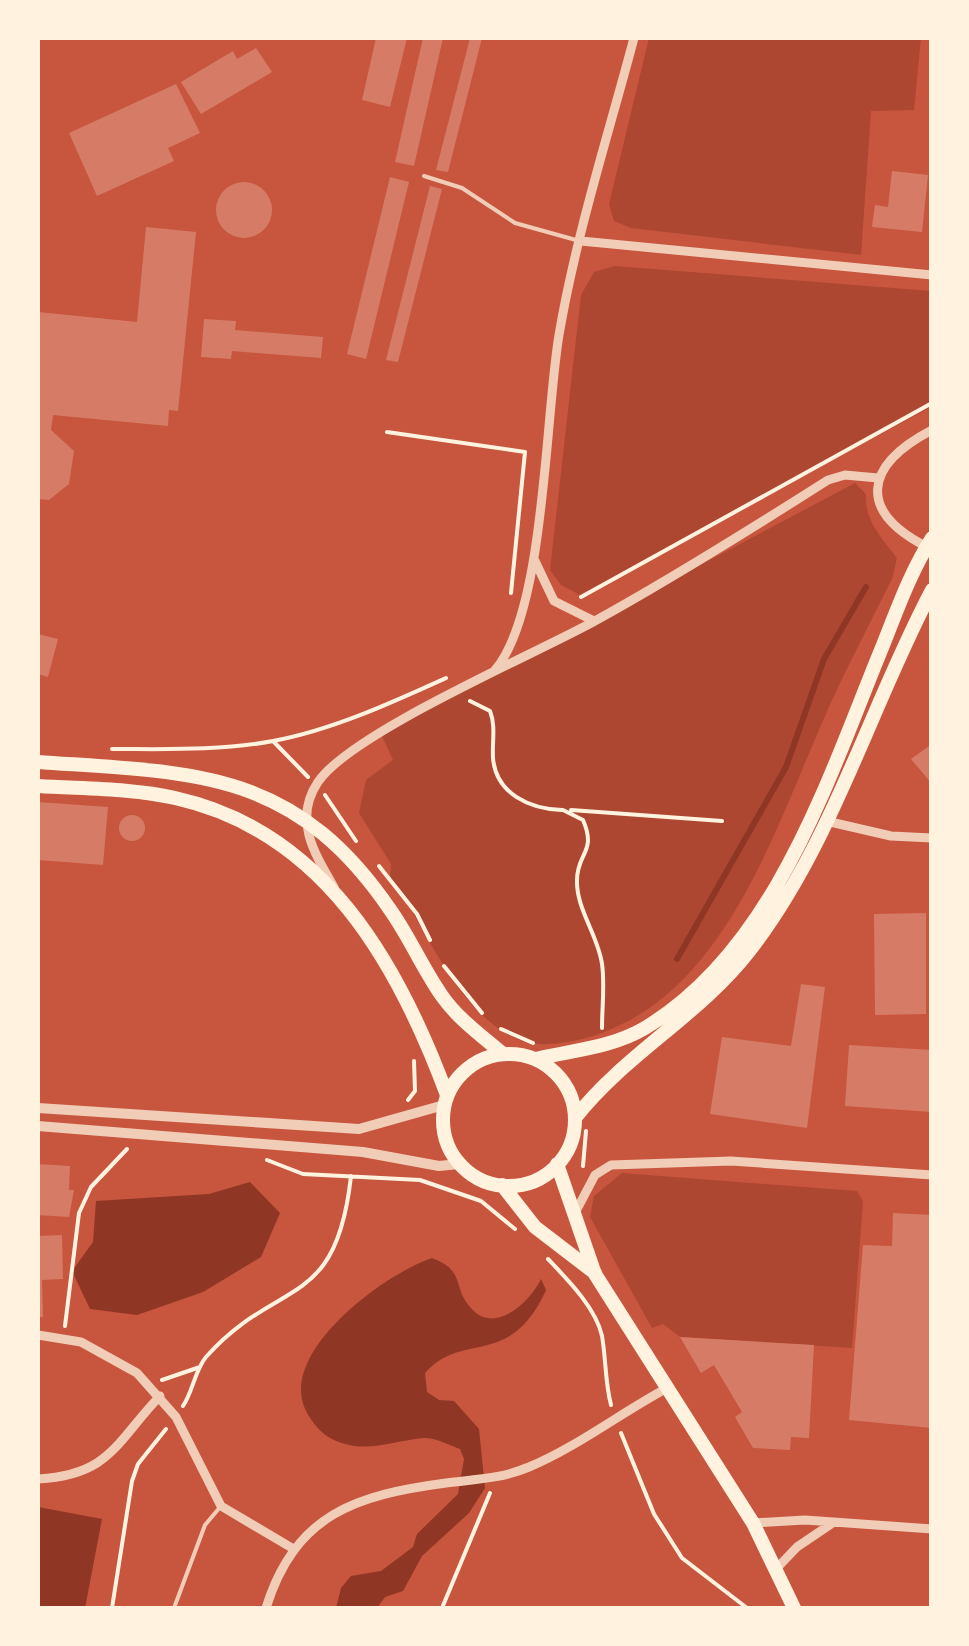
<svg xmlns="http://www.w3.org/2000/svg" width="969" height="1646" viewBox="0 0 969 1646" font-family="'Noto Serif',serif">
<rect width="100%" height="100%" fill="#c8553d"/>
<path fill="#ae4732" d="M649,38h272l-7,72 -43,1 -10,144 -230,-27 -17,-7 -5,-17z
M615,266l316,25v116l-351,188 -19,-10 -11,-15 31,-275 13,-23z
M855,483l11,11c-2,26 15,43 31,64l-5,21c-24,48 -49,95 -70,144 -51,116 -102,281 -240,316 -21,5 -47,9 -67,-1 -62,-30 -86,-109 -125,-160l1,-14 -32,-51 7,-33 27,-20 -12,-26z
M622,1173l235,18 6,10 -11,147 -172,-11 -17,-13 -11,4 -62,-111 4,-21z"/>
<path fill="#8f3625" d="M250,1182l30,31 -19,44 -58,35 -66,23 -47,-6 -18,-38 21,-29 3,-41 113,-7z
M432,1258c34,13 20,28 38,49 24,30 61,-6 71,-28l5,11c-36,80 -84,40 -121,83l2,19 12,8 15,1 25,28 6,59 -16,25 -47,43 -19,35 -18,6 -8,11h-41l5,-20 10,-12 30,-5 32,-24 4,-13 41,-40 6,-35 -4,-10c-11,-4 -25,-12 -37,-11 -32,3 -59,17 -91,1 -11,-5 -20,-17 -26,-28 -29,-58 78,-137 126,-153z
M38,1507l64,12 -17,89h-47z"/>
<g fill="none" stroke-linecap="round" stroke-linejoin="round">
<path stroke="#8f3625" stroke-width="6" d="M677,959l109,-192 38,-108 42,-72"/>
</g>
<path fill="#d67c66" d="M376,38h31l-17,69 -28,-7z
M423,38h20l-29,128 -19,-4z
M470,38h12l-34,134 -12,-2z
M256,48l16,24 -71,42 -20,-32 52,-31 4,8z
M176,84l24,49 -32,15 6,13 -77,35 -28,-63z
M892,171l36,4 -6,57 -50,-5 3,-22 13,2z
M390,177l19,5 -43,177 -19,-5z
M216 210a28 28 0 1 1 56 0a28 28 0 1 1-56 0Z
M430,186l12,3 -44,173 -12,-2z
M146,227l50,5 -18,179 -9,-1 -1,16 -115,-11 -2,15 23,21 -5,33 -20,16 -11,-1v-187l99,10z
M204,319l32,2 -1,9 88,7 -2,21 -89,-7 -1,8 -30,-2z
M38,634l20,5 -10,38 -10,-3z
M932,744v40l-21,-25z
M38,802l70,5 -5,58 -65,-5z
M119 828a13 13 0 1 1 26 0a13 13 0 1 1-26 0Z
M926,913v101l-51,1 -1,-101z
M801,984l24,3 -18,141 -97,-14 12,-77 69,9z
M849,1045l83,5v62l-87,-6z
M38,1164l32,2 -1,24h5l-5,27 -31,-2z
M893,1213l39,2v213l-83,-8 14,-175 29,1z
M62,1235l1,44 -21,1 1,37h-5v-81z
M680,1337l134,8 -5,93 -18,-1 -1,13 -37,-2 -18,-31 7,-5 -28,-47 -13,8z"/>
<g fill="none" stroke-linecap="round" stroke-linejoin="round">
<path stroke="#fff3e0" stroke-width="4" d="M387,432l138,20 -14,141
M581,597l351,-194
M470,701l20,10c6,15 2,31 3,47 3,36 37,51 69,52
M273,741l35,36
M112,749c53,0 109,2 161,-8 59,-11 118,-38 173,-63
M325,795l31,46
M563,810l20,10c14,32 -6,33 -6,60 -1,29 21,55 25,84 3,20 0,43 0,64
M571,810l151,11
M379,866l38,48 13,26
M444,966l38,47
M501,1029l32,14
M408,1100l7,-9 -1,-30
M267,1160l36,14 117,6 61,21 34,28
M583,1166l3,-35
M548,1259c19,20 48,49 54,77 4,23 3,46 9,69
M65,1326l14,-113 12,-26 36,-38
M162,1380l38,-13
M183,1406c10,-15 12,-36 23,-49 72,-81 130,-44 145,-181
M621,1433l33,81 28,44 65,50
M112,1608l20,-127 6,-17 28,-35
M442,1608l48,-115"/>
<path stroke="#f1ccb7" stroke-width="4" d="M424,176l38,12 53,35 61,17
M174,1608l31,-83 16,-19"/>
<path stroke="#f1ccb7" stroke-width="9" d="M581,241l351,34
M929,548c-72,-36 -66,-82 3,-118
M535,561l19,40 40,20
M495,670c50,-58 50,-253 64,-335 17,-100 49,-199 75,-297
M826,821l65,15 41,2
M334,887c-20,-34 -41,-68 -16,-105 33,-49 215,-127 275,-160 80,-44 158,-93 235,-142l17,-5 33,3
M575,1213l20,-38 16,-10 120,-4 201,14
M38,1335l43,7 56,31 39,44 45,89 71,42
M38,1479c72,-4 77,-36 122,-83
M753,1523l52,-3 127,9
M776,1569l21,-22 34,-23
M266,1608c29,-94 90,-113 180,-125 30,-4 55,-4 83,-16 48,-20 93,-55 140,-80"/>
<path stroke="#f1ccb7" stroke-width="10" d="M38,1108l321,21 85,-24
M38,1126l325,26 76,14 20,-2"/>
<path stroke="#fff3e0" stroke-width="14" d="M38,762c156,11 256,6 353,149 19,27 32,58 51,85 16,23 40,40 61,58
M38,786c45,3 93,2 137,12 149,33 223,165 272,297
M443 1120a66 66 0 1 1 132 0a66 66 0 1 1-132 0Z
M536,1059c37,-9 75,-11 109,-31 128,-77 181,-243 234,-373 16,-39 30,-81 53,-117
M575,1118c50,-64 125,-103 175,-168 82,-106 120,-243 182,-360
M557,1164l38,110 158,249 41,85
M502,1185l33,42 60,46"/>
</g>
<rect width="969" height="1646" fill="none" stroke="#fff3e0" stroke-width="80"/>
</svg>
